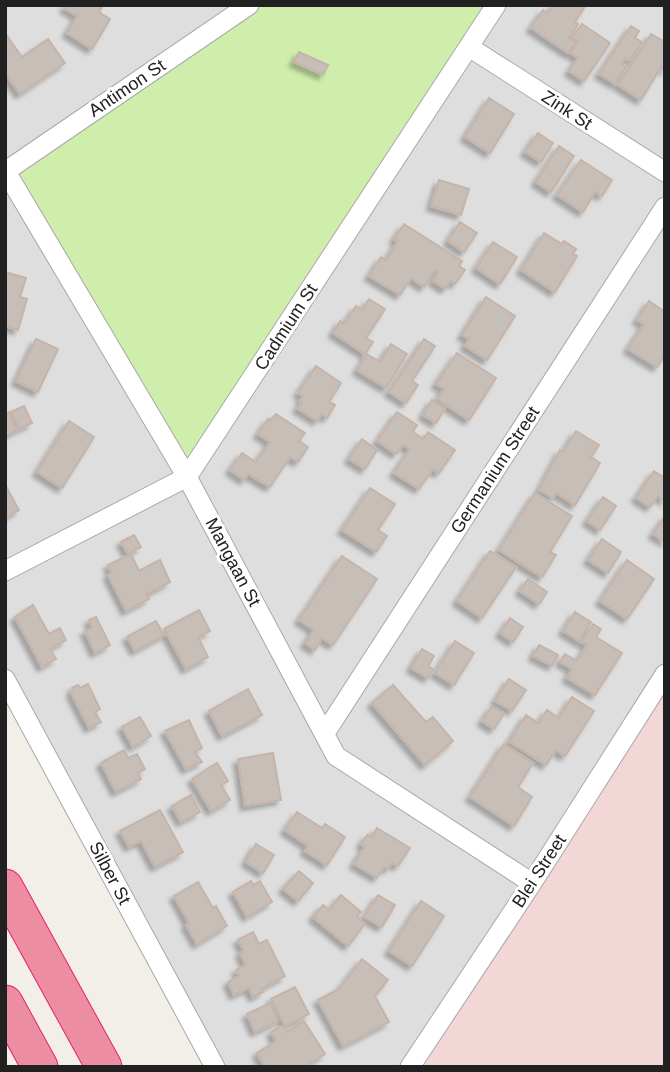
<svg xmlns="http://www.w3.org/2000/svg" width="670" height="1072" viewBox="0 0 670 1072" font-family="Arial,sans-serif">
<defs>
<filter id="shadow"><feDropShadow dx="-4.5" dy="4.5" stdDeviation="2" flood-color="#0004"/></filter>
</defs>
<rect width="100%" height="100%" fill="#f2eee8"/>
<path fill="#dfdede" d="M5,5h660v662l-260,400h-189l-211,-389z"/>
<path fill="#f3d7d7" d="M665,674v393h-253z"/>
<path fill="#cfeeac" d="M249,5h247l-309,472 -181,-306z"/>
<path fill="#c7beb7" stroke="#c5b4a9" stroke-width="2" filter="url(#shadow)" d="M66,5h37l-4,7 11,7 -18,30 -25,-16 10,-17 -13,-8z
M553,5h33l-11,17 3,2 -9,14 7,4 -8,11 -37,-25 12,-18 4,3z
M582,24l28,19 -26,38 -15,-10 9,-13 -8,-5 8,-11 -6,-4z
M631,26l8,5 -4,7 7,4 -12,18 -6,-1 -3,5 5,3 -11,17 -16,-10z
M5,33l17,24 26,-18 17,24 -45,31 -15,-21z
M651,34l14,8v28l-4,-3 -20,33 -23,-15z
M299,52l29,13 -5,10 -29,-13z
M489,98l25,16 -24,39 -25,-16z
M538,133l15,10 -12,19 -16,-10z
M559,146l15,10 -23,36 -15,-10z
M581,160l31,20 -10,16 -7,-4 -12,20 -26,-17z
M439,180l30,9 -8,26 -30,-9z
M460,222l17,11 -13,19 -16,-11z
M404,224l58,37 -3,5 6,4 -10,14 -4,-3 -6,8 -12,-8 5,-9 -3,-2 -11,17 -13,-9 -11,17 -31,-19 12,-19 5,3 12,-19 -4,-2z
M544,233l18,11 2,-3 12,8 -3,5 4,2 -22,36 -34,-22z
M493,242l24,15 -17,27 -24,-16z
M5,272l21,6 -6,19 7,2 -9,31 -13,-4z
M486,297l29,19 -28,44 -22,-14 4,-7 -7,-4z
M369,299l16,10 -19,29 7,4 -8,12 -32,-21 7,-12 4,3 12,-18 6,4z
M649,301l16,11v43l-8,12 -29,-18 16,-25 -7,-4z
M36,339l22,10 -20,43 -22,-11z
M424,339l11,7 -23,35 6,4 -12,18 -17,-11z
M391,344l16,10 -21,34 -29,-18 10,-16 13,8z
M457,353l39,25 -27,42 -32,-21 7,-10 -8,-5z
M316,366l25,17 -12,19 6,3 -8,13 -5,-4 -5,7 -20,-13 5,-5 -2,-2 3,-5 -5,-3z
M432,400l13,8 -9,15 -13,-8z
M24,406l8,17 -13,6 -8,-17z
M9,412l8,18 -12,6v-22z
M397,412l20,13 -4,7 10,7 5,-7 27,18 -16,23 -6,-4 -14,20 -25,-16 16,-24 -7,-4 -7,9 -19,-13z
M276,414l29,19 -6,8 9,6 -10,15 -8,-5 -20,30 -22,-13 -4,6 -14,-10 12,-17 14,9 14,-20 -12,-8 10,-15 3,1z
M69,421l25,16 -32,51 -25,-16z
M576,431l23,14 -8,12 9,6 -25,42 -19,-12 -3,5 -14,-8 21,-40 3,2z
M362,439l15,11 -12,19 -16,-10z
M654,471l11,7v23l-7,-5 -8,11 -14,-9z
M7,488l12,22 -14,8v-29z
M370,488l25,16 -17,26 9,6 -11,16 -34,-22z
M535,493l37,23 -22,36 6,3 -14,22 -43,-27z
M603,497l13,9 -16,24 -13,-9z
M665,516v26l-12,-8z
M134,535l7,12 -13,7 -7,-12z
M602,539l19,13 -13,21 -20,-13z
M490,551l26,16 -34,51 -25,-17z
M131,554l8,17 21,-11 10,22 -23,12 2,5 -23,12 -18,-36 4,-2 -4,-8z
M342,556l35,23 -44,66 -11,-7 -7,12 -10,-7 9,-13 -15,-10z
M627,560l27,19 -27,40 -27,-18z
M528,579l19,13 -8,12 -19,-13z
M33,605l16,29 11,-6 6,12 -16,9 6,10 -14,8 -27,-50z
M199,610l11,21 -12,6 10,20 -22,12 -22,-40z
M575,612l16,10 -12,19 -16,-10z
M96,617l14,28 -15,8 -10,-22 7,-3 -3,-8z
M510,618l13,9 -10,15 -13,-9z
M156,621l8,14 -29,16 -8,-14z
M593,624l8,5 -5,8 26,16 -27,42 -28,-17 5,-9 -12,-7 5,-8 12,7 10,-16 -6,-3z
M455,641l19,12 -20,32 -19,-12z
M539,645l19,10 -6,11 -19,-10z
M422,649l12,7 -6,10 5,3 -5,9 -17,-10z
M509,679l17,11 -14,21 -17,-10z
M88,684l12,25 -5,3 6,10 -12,6 -18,-35 2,-1 -1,-4 6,-3 2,3z
M393,685l33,37 7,-5 20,24 -28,24 -53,-62z
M248,689l14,26 -40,21 -13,-25z
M572,697l22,14 -29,45 -9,-6 -10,15 -37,-23 17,-27 12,8 9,-13 12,8z
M492,706l12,8 -10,15 -12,-8z
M140,717l11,19 -18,11 -11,-20z
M189,720l13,28 -7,4 7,10 -16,7 -21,-38z
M504,744l29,19 -15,24 14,10 -18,29 -44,-29z
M124,750l4,8 9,-4 8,15 -7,4 3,6 -25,13 -15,-29z
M273,753l8,47 -36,6 -7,-47z
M217,763l11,18 -7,4 9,15 -19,11 -19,-32z
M191,795l9,17 -19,10 -9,-16z
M160,810l23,42 -28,15 -14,-26 -12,6 -9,-16z
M297,812l25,16 3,-4 20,13 -18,28 -22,-14 3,-5 -23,-16z
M377,828l33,20 -12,18 -6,-3 -4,6 -4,-2 -7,11 -23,-14 11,-18 -4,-2 6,-9 5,2z
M256,844l18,11 -11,18 -17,-11z
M299,871l14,12 -15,18 -15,-12z
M251,881l2,4 7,-4 12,21 -25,15 -14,-25z
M198,882l15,26 3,-2 11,20 -30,18 -11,-19 3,-2 -15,-27z
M341,895l20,17 -4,5 8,7 -17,22 -35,-29 10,-12 6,5z
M378,895l17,10 -13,22 -18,-10z
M421,901l23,15 -32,50 -23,-15z
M253,932l6,12 8,-4 18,36 -24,13 2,3 -10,5 -4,-9 -15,7 -6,-13 11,-6 -3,-6 10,-5 -6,-12 4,-2 -6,-11z
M362,959l26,21 -13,16 14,26 -46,24 -25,-46 21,-11z
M295,987l14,27 -24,12 -14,-27z
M270,1003l8,18 -23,11 -8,-18z
M304,1021l21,33 -21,13h-39l-8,-14 19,-12 -5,-9 12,-7 4,7z"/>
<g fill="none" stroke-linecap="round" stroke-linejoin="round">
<defs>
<path id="street" d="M469,47l196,125
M5,170l182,307 149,279 196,127
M6,171l243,-166
M5,571l182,-94 309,-472
M5,679l210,388
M325,733l340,-526
M410,1067l122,-184 133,-209"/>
<path id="highway" d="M5,887l99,180
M5,1003l35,64"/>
</defs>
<use href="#street" stroke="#a8a8a8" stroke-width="21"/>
<use href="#highway" stroke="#e5206b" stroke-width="37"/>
<use href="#street" stroke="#fff" stroke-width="19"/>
<use href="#highway" stroke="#ec8da2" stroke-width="35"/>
</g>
<g text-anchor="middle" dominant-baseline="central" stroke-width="6" stroke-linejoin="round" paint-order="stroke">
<g font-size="18" fill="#212121" stroke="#fff">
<text transform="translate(127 88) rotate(-34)">Antimon St</text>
<text transform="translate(567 110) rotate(33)">Zink St</text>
<text transform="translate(286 327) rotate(-57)">Cadmium St</text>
<text transform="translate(495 470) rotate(-57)">Germanium Street</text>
<text transform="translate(233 562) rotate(62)">Mangaan St</text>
<text transform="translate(539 871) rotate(-57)">Blei Street</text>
<text transform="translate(110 873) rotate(62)">Silber St</text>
</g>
</g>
<rect width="670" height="1072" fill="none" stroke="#212121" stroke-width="14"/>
</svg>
